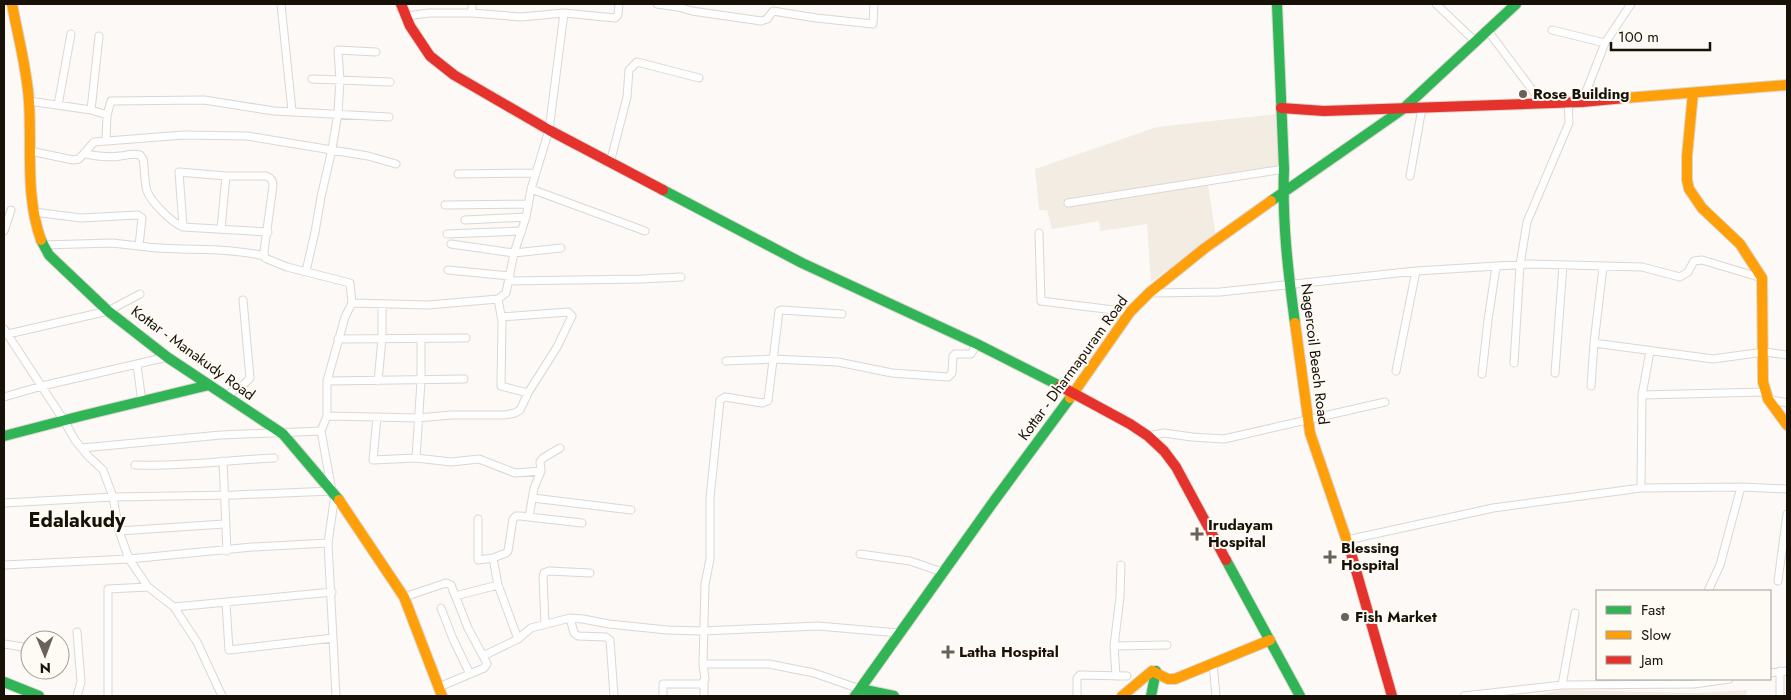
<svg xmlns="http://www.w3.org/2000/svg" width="1791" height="700" viewBox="0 0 1791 700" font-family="Jost,sans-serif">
<rect width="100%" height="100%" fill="#fcf9f6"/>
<path fill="#f2ece2" d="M1277,114l5,58 -74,13 8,52 -65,45 -4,-58 -47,7 -1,-10 -47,8 -5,-19h-8l-4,-41 122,-42z
M1561,690l137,3 49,-3 -1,6h-214z"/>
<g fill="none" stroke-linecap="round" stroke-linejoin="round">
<defs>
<path id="street" d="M281,4l11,107
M472,4v9l49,4 43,-4 51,5 3,-3 1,-11
M657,4l21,3 14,4 69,10 6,-2 6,-8 43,7 57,6 1,-20
M1436,4l40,38
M406,16l23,-3h43
M1552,30l53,13
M1488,31l54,72
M312,79l78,3
M29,101l62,9 16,5
M1582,102l23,-59 26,-39
M58,105l13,-71
M91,110l8,-74
M106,141l1,-26 4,-14 93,-1 70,11 115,6
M30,151l43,9 6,-1 15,-17 90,-7 63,1 121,20 28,8
M86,154c10,2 23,4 34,2 10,-1 9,-3 20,-1l3,4c2,10 1,22 4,32 4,11 25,32 36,36l85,5
M610,163l17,-66 2,-27 8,-8 62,16
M458,174l78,-1
M1410,176l12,-68
M531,189l114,42
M1068,203l216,-34
M445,205l83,-1
M34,212l47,6 57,-3 4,3 -3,28c41,6 84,0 125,10
M465,220l61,-3
M183,227l-4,-55 47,4h40c5,2 7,4 7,10l-9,65 1,7 22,9 63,16 2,20
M221,229l5,-53
M4,231l7,-21
M1039,233l2,68 89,11
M447,234l75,-3
M451,244l63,9 47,-5
M43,245l69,-2 27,3
M448,270l62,6
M306,271l9,-39 6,-35 11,-48 6,-36 2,-33 -2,-30 38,2
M509,281l132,-2 40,-2
M1149,293l71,-1 196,-21 114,-7 112,3 38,10 8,-5 6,-11 8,-1 60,18
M498,299l4,22 -1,65 27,7
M4,329l59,90 12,21 13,16 15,14 10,27 6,34 10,28 19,28 26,20 23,35 25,54
M8,334l100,-23 32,-17
M338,339l128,-1
M1594,343l119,16 51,-7 23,3
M726,361l47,-2 65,3 54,11 56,4 4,-4 1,-17 2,-2h16l6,-10
M1514,363l6,-98 7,-43 42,-99 -1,-21
M137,365l5,37
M1396,371l20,-100
M1555,373l8,-108
M1482,374l6,-54 8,-53
M327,381l137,-2
M378,381l4,-42v-35
M1591,386l3,-43 9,-76
M1642,395l123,-3
M225,396l19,-12 6,-6 -7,-78
M4,397l38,-11 125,-29
M1768,399l19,4
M327,416l91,2 33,-3h54l10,-2 5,-3 8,-17 29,-46 15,-31 -4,-4 -67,5
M377,417l-4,43 43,-2 35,4 28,-3 36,14 26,-2
M1148,436l16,-3 28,4 32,2 161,-37
M82,448l139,-13 100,-4 6,-15v-35l18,-64 7,-14 76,2 70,-6 8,-6 8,-40 12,-36 5,-28 18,-59 15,-117
M416,458l5,-77v-42
M223,461l4,90
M135,465c47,2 92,-5 139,-7
M1641,488l1,-93 8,-44
M335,494l-7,49 8,153
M533,498l98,12
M4,503l109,-6 121,-2 98,-4 -11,-60
M529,517l5,-29 7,-17 -1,-9 3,-4 17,-10
M478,519v41l15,-2
M119,531l105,-7
M1347,540l146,-32 148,-20 100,-1 46,2
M860,554l50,7 32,11
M4,565l125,-6 123,-12 76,-4
M1778,581l9,-67
M1708,591l12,-26 21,-78
M455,596l43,-11
M404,597l42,-14 5,2 17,43 15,28
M226,603l3,47 104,-12
M174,607l158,-15
M441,608l12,31 17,35
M570,618l4,15 4,3 28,1 4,3 4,56
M545,624l-2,-47 1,-4 5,-2 41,2
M518,639l-20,-54 -5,-27 13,-5 2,-2 5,-32 3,-3h4l62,7
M4,644l19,3
M1114,646l53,-1
M1213,663l3,33
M703,664h66l45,9 46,16
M1770,673l17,-2
M1116,676l-2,-30 6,-49 1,-32
M704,683v13
M1562,685l13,-72
M439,687l45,-19 3,-4 -4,-8 35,-17 13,-11 39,-10 13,1 26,5 58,6 36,1 115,-5 81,7
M77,696l4,-14 -4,-50
M108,696v-107l40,-2
M663,696v-12h38l4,-4 -2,-16 2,-80 5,-25v-61l10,-98 5,-3 37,6 6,-2 11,-90 3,-1 60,4
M1077,696v-18l3,-3 47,1
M1464,696l98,-11 132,-1 35,-5
M1780,696v-25"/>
<path id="fast" d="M1277,4l7,165c-2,51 4,103 11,154
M663,190l139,73 175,81 83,42
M1271,201l132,-92 113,-105
M41,240l8,15 59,56 59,46 116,77 56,66
M4,436l77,-20 128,-31
M1226,560l74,136
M4,682l35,14
M860,689l34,7
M855,696l139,-195 76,-103
M1151,696l5,-25"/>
<path id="slow" d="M12,4c6,33 15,65 17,98 3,46 -4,94 12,138
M1693,93l-6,63v24l2,9 13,19 38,36 22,34 1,104 5,17 19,26
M1625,98l162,-13
M1295,323l15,110 41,120
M1070,398l60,-86 19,-19 56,-45 66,-47
M339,500l65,97 38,99
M1122,696l30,-25 16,8h7l95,-39"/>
<path id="jam" d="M401,4l9,22 20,30 24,19 95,55 114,60
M1281,108l43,3 258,-9 43,-4
M1060,386l70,38 18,12 16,15 12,16 50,93
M1351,553l41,143"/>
</defs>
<use href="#street" stroke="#dcd7d0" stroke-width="9"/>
<use href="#fast" stroke="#dcd7d0" stroke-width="12"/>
<use href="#slow" stroke="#dcd7d0" stroke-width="12"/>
<use href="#jam" stroke="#dcd7d0" stroke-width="12"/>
<use href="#street" stroke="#fffefe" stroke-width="7"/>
<use href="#fast" stroke="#30b455" stroke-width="10"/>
<use href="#slow" stroke="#ff9f0a" stroke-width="10"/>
<use href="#jam" stroke="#e5322d" stroke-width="10"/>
</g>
<g fill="#68625b" stroke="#fefaf4" stroke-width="2">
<circle cx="1523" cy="94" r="5"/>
<path d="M1194.5 526.5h5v5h5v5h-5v5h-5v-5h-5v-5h5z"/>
<path d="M1327.5 549.5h5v5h5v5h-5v5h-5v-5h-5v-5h5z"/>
<circle cx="1345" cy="617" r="5"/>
<path d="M945.5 644.5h5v5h5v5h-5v5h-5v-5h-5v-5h5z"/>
</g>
<g text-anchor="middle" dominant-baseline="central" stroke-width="4" stroke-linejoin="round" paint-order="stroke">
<g font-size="15" font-weight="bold" fill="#181107" stroke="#fefaf4" text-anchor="start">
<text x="1533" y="94">Rose Building</text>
<text x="1208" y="525">Irudayam<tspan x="1208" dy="17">Hospital</tspan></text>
<text x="1341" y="548">Blessing<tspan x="1341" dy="17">Hospital</tspan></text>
<text x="1355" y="617">Fish Market</text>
<text x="959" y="652">Latha Hospital</text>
</g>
<g font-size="15" fill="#181107" stroke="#fefaf4">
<text transform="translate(193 353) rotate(36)">Kottar - Manakudy Road</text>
<text transform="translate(1315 354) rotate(83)">Nagercoil Beach Road</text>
<text transform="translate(1073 368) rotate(-54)">Kottar - Dharmapuram Road</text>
</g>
<g font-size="20" font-weight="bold" fill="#181107" stroke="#fefaf4">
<text x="77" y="520">Edalakudy</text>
</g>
</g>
<rect width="1791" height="700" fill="none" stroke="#181107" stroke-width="10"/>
<rect x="1596" y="590" width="175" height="90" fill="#fefaf4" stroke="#a29d95"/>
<rect x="1606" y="606" width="25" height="8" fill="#30b455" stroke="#a29d95"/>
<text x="1641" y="615" font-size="15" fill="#181107">Fast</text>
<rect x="1606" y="631" width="25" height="8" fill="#ff9f0a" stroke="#a29d95"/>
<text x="1641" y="640" font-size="15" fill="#181107">Slow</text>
<rect x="1606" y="656" width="25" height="8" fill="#e5322d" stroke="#a29d95"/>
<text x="1641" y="665" font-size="15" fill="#181107">Jam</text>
<g transform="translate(45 655) rotate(179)"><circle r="24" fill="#fefaf4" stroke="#a29d95"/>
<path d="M0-4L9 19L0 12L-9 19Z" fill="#68625b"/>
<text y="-8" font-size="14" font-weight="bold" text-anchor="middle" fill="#181107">N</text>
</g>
<path d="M1611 42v8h99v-8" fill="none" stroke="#181107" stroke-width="2.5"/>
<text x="1618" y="42" font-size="15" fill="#181107" stroke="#fefaf4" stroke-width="4" paint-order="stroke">100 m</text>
</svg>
